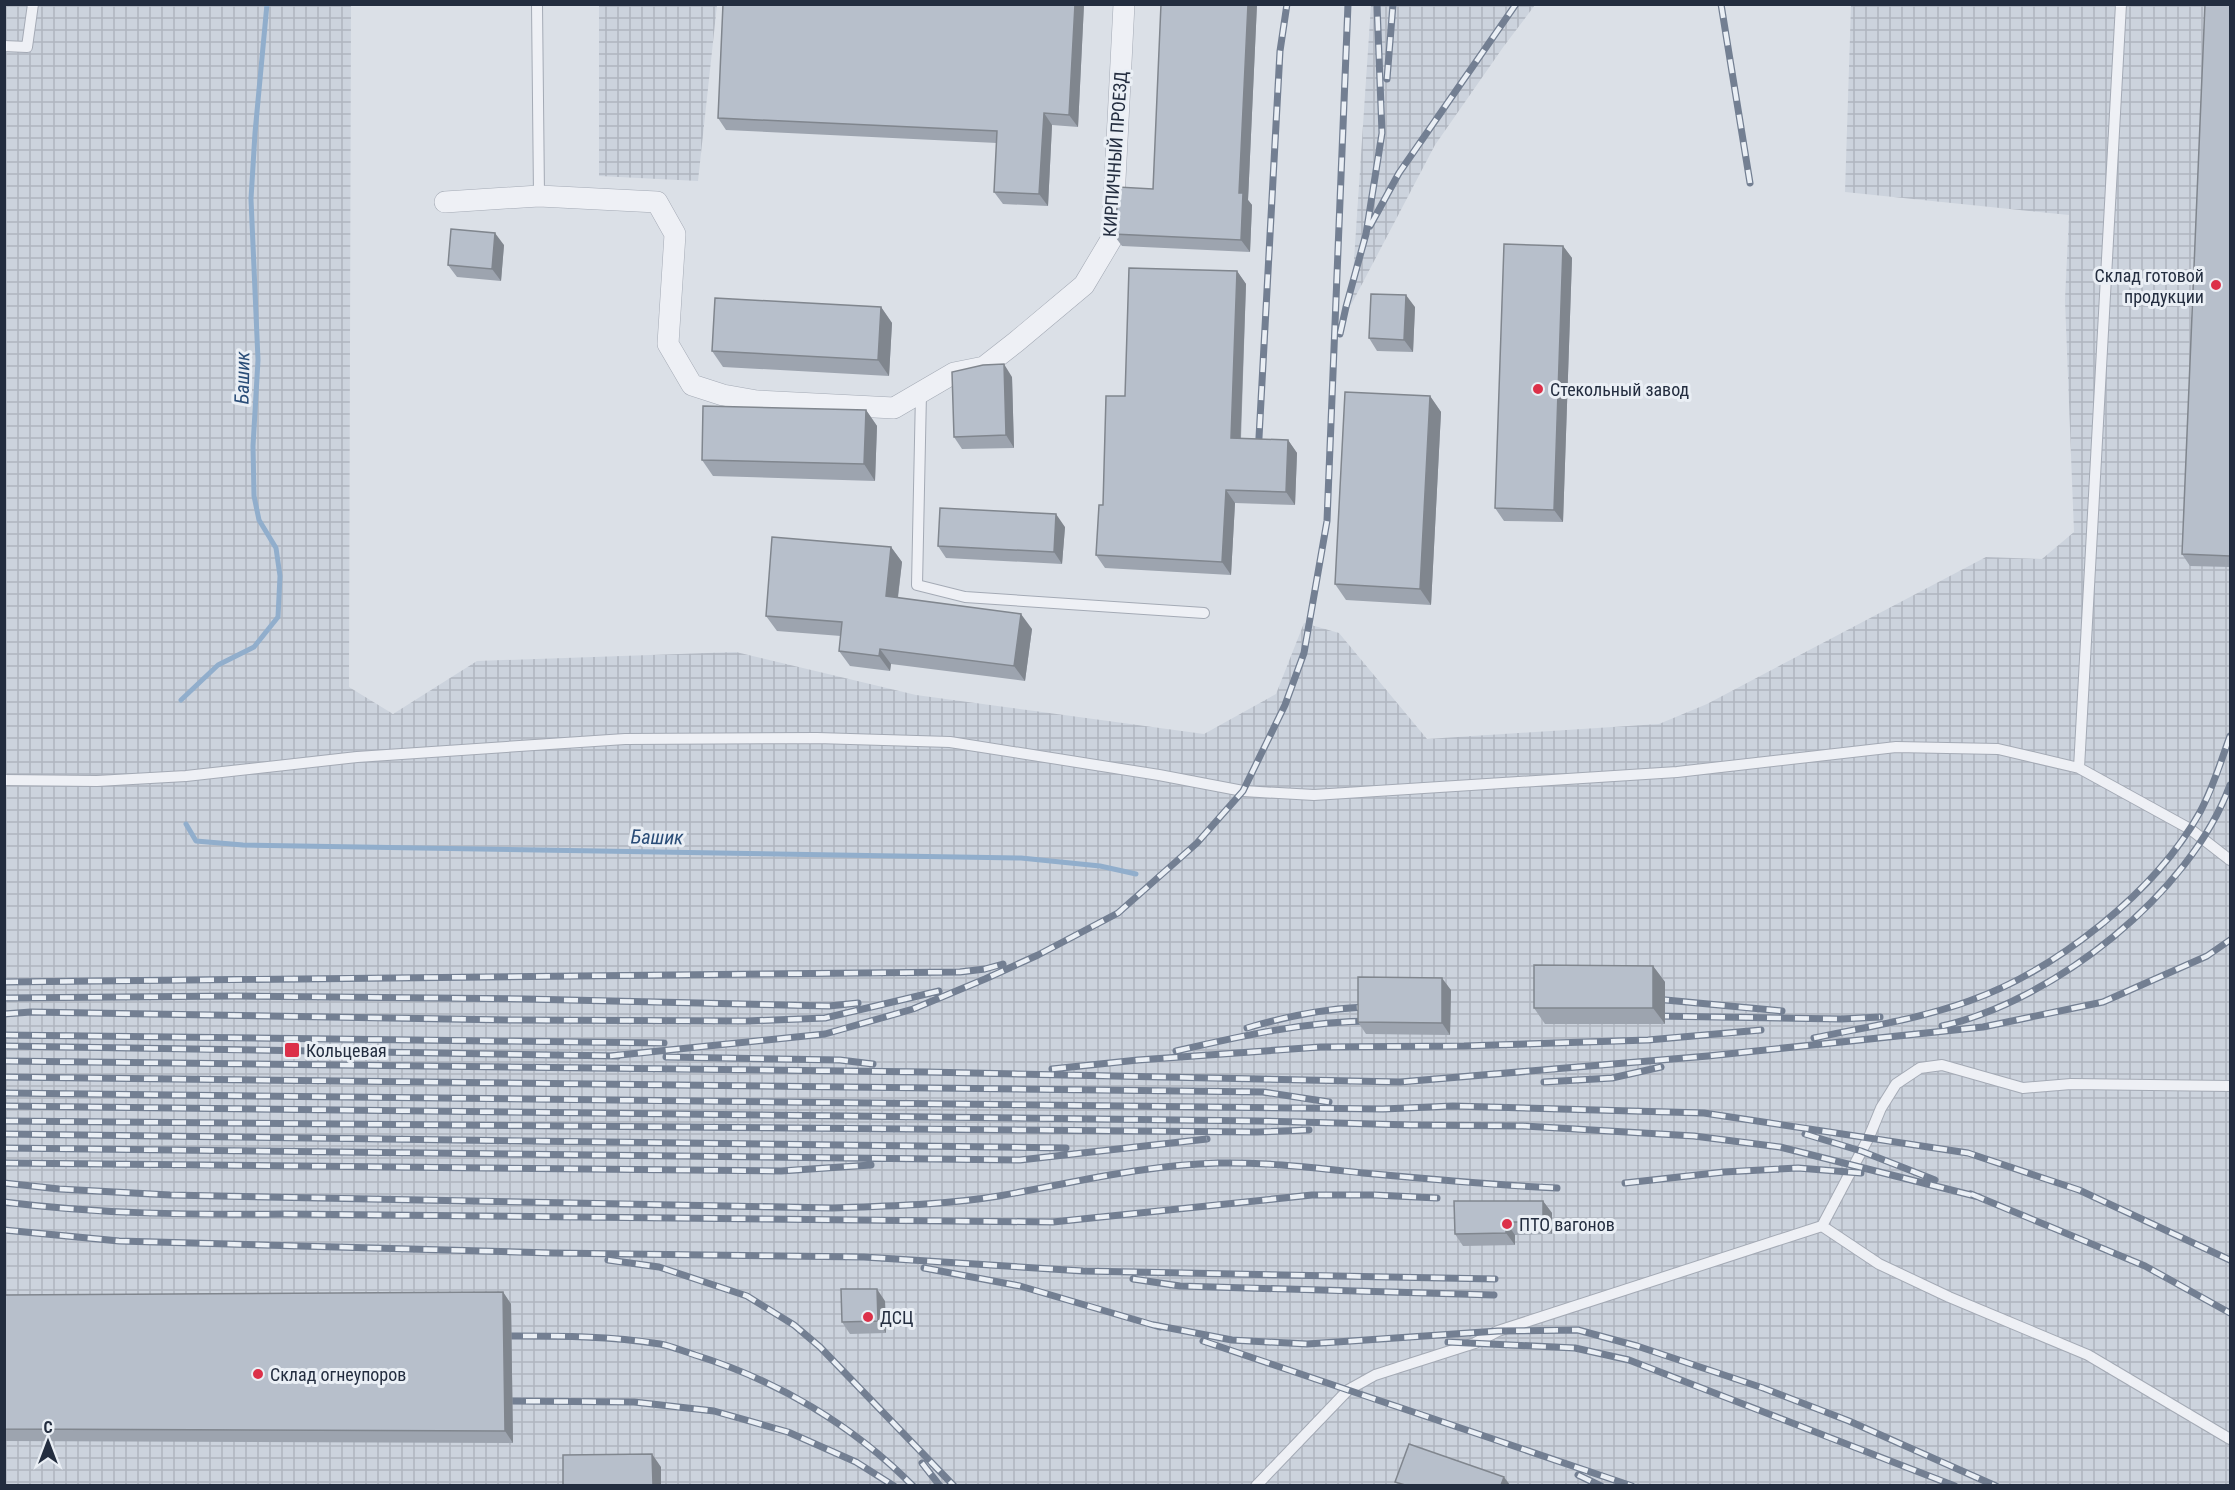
<svg xmlns="http://www.w3.org/2000/svg" width="2235" height="1490" viewBox="0 0 2235 1490" font-family="'Roboto Condensed',sans-serif">
<defs>
<pattern id="industrial-grid" width="8" height="8" patternUnits="userSpaceOnUse" patternTransform="scale(1.5)"><rect width="8" height="8" fill="#ccd3dd"/><path d="M0 4h8M4 0v8" fill="none" stroke="#afb5bf"/></pattern>
</defs>
<rect width="100%" height="100%" fill="#dbe0e7"/>
<path fill="url(#industrial-grid)" d="M5,5h346l-2,682 44,27 84,-53 259,-9 180,43 288,39 72,-40 28,-71 35,10 88,106 232,-15 48,-20 279,-147 56,2 32,-27 -9,-232 4,-85 -224,-23 6,-187h379v1480l-2225,1z
M599,5h118l-19,176 -99,-5z
M1371,5h164l-31,41 -69,99 -84,160z"/>
<g fill="none" stroke-linecap="round" stroke-linejoin="round">
<path stroke="#91aecc" stroke-width="5" d="M181,700l37,-35 36,-18 24,-30 2,-41 -4,-28 -17,-28 -5,-24 -1,-50 5,-86 -7,-161 4,-66 12,-129
M186,824l10,17 47,4 778,13 79,8 36,8"/>
<defs>
<path id="service" d="M537,4l2,192
M4,46l23,1 6,-43
M921,393l-4,192 48,12 239,16
M2079,768l42,-764
M4,780l93,1 89,-5 171,-19 268,-18 192,-1 133,4 209,33 84,16 71,4 363,-23 219,-25 102,2 81,19 111,61 40,31
M1822,1226l57,38 70,33 139,58 142,84
M1256,1486l92,-96 27,-15 100,-32 23,-12 324,-105 47,-89 12,-29 15,-24 24,-16 22,-3 81,23 48,-4 159,2"/>
<path id="minor" d="M445,202l94,-6 118,6 18,32 -7,110 24,41 31,10 34,6 137,7 60,-35 30,-6 32,-25 68,-57 28,-47 12,-234"/>
</defs>
<use href="#service" stroke="#a4aab5" stroke-width="12"/>
<use href="#minor" stroke="#a4aab5" stroke-width="22"/>
<use href="#service" stroke="#eef0f5" stroke-width="10"/>
<use href="#minor" stroke="#eef0f5" stroke-width="21"/>
<defs>
<path id="rail" d="M1721,4l29,179
M1387,79l6,-75
M1370,226l29,-53 117,-169
M1340,334l6,-27 20,-73 16,-101 -5,-129
M1258,456l22,-405 7,-47
M4,982l956,-10 25,-3 18,-5
M4,998l232,-2 289,3 304,7 29,-3
M1655,999l127,12
M4,1014l27,-2 477,8 239,1 78,-3 114,-27
M1655,1016l186,3 39,-2
M1942,1026c112,-25 248,-132 288,-241
M1247,1028c41,-12 83,-21 126,-21
M4,1035l660,8
M1814,1038c52,-11 105,-19 155,-37 86,-30 187,-109 231,-189 13,-24 21,-51 30,-76
M4,1046l614,10
M1176,1051c65,-15 131,-30 198,-30
M610,1056l215,-22 88,-25 72,-30 53,-24 80,-42 79,-70 46,-52 42,-86 19,-52 23,-132 21,-517
M666,1057l174,3 33,4
M4,1061l922,11 474,10 308,-26 275,-29 120,-25 104,-46 23,-16
M1052,1069l86,-9 182,-13 144,-1 184,-6 113,-10
M4,1077l1259,15 66,10
M1544,1082l68,-4 49,-11
M4,1093l1379,16 70,-3 251,7 264,40 111,37 151,70
M4,1106l1255,15 152,4 112,1 171,10 86,11 199,50
M4,1121l1253,11 52,-2
M4,1134l1062,14
M1805,1134l56,17 74,29
M4,1148l1016,12 187,-21
M4,1163l777,8 90,-6
M4,1183l55,6 111,6 662,13c55,-2 112,-3 167,-12 73,-13 145,-31 219,-33 49,-1 97,5 145,10 65,6 129,12 194,15
M1625,1183l99,-11 74,-4 63,5
M1971,1194l174,72 85,47
M4,1202c95,12 185,13 280,12l769,8 259,-27h63l62,3
M4,1230l115,11 433,12 312,4 219,14 412,8
M608,1260l51,7 88,29 47,29 26,22 134,139
M924,1268l96,18 140,41
M1133,1279l47,7 314,9
M1154,1325l78,15 75,4 191,-13 80,-1 59,16 126,42 86,33 147,65
M495,1336c55,0 110,-1 165,8 11,2 23,7 35,11 81,25 158,70 218,131
M1203,1341l429,145
M1448,1342l127,6 54,12 326,126
M498,1401l136,1 80,9 74,21 68,30 38,24
M922,1463l18,23
M1578,1475l23,11"/>
</defs>
<use href="#rail" stroke="#737f92" stroke-width="7"/>
<use href="#rail" stroke="#eaeff5" stroke-width="4.5" stroke-dasharray="14" stroke-linecap="butt"/>
</g>
<path fill="#9da4af" d="M723,4h361l-6,123 -26,-2 -4,81 -45,-2 -9,-12 3,-49 -271,-13 -8,-12z
M1257,4l-9,196 4,5 -2,47 -128,-6 -9,-12 40,-45z
M2230,4v563l-40,-1 -8,-12z
M504,245l-3,36 -44,-4 -9,-12z
M1563,246l9,12 -9,264 -59,-1 -9,-13z
M1237,271l9,13 -5,155 47,1 9,13 -2,52 -60,-2 -4,72 -126,-7 -9,-13 7,-50 22,-109z
M881,307l11,16 -3,53 -166,-9 -11,-16z
M1415,307l-2,45 -36,-1 -8,-13z
M1012,377l2,71 -52,1 -8,-12z
M1430,396l11,16 -10,193 -85,-5 -11,-16z
M866,410l11,16 -2,55 -162,-5 -11,-16z
M1065,527l-3,37 -116,-6 -8,-12z
M891,547l11,15 -4,36 134,31 -7,52 -134,-17 -1,7 -40,-5 -11,-15 2,-15 -64,-5 -11,-15z
M1653,966l12,16v42h-120l-11,-16z
M1451,990l-1,45 -84,-1 -8,-12z
M1543,1201l9,12v21l-37,1v10l-52,1 -8,-12z
M503,1292l8,12 2,139 -509,-2v-146z
M885,1301l1,32 -36,1 -8,-12z"/>
<path fill="#80868e" d="M1075,4h9l-6,123 -9,-12z
M1248,4h9l-9,196 4,5 -2,47 -9,-12 -2,-47z
M1044,113l8,12 -4,81 -9,-12z
M495,233l9,12 -3,36 -9,-12z
M1563,246l9,12 -9,264 -9,-12z
M1237,271l9,13 -6,167 -9,-13z
M1406,295l9,12 -2,45 -9,-12z
M881,307l11,16 -3,53 -11,-16z
M1004,364l8,13 2,71 -8,-13z
M1430,396l11,16 -10,193 -11,-16z
M866,410l11,16 -2,55 -11,-17z
M1288,440l9,13 -2,52 -9,-13z
M1226,490l9,13 -4,72 -9,-13z
M1056,514l9,13 -3,37 -8,-12z
M891,547l11,15 -6,49 -10,-15z
M1021,614l11,15 -7,52 -11,-15z
M880,649l11,15 -1,7 -11,-15z
M1653,966l12,16v42l-12,-16z
M1442,978l9,12 -1,45 -8,-12z
M1543,1201l9,12v21l-9,-12z
M1506,1222l9,13v10l-9,-12z
M877,1289l8,12 1,32 -8,-12z
M503,1292l8,12 2,139 -8,-12z
M652,1454l9,13v18h-8z
M1504,1477l6,8h-9z"/>
<path fill="#b7bfcb" stroke="#80868e" stroke-width="1.5" d="M723,4h352l-6,111 -25,-2 -5,81 -45,-2 3,-61 -279,-13z
M1161,4h87l-9,189h4l-2,47 -128,-6 3,-8 2,-39 35,2z
M2205,4h25v552l-48,-2z
M451,229l44,4 -3,36 -44,-4z
M1504,244l59,2 -9,264 -59,-2z
M1129,268l108,3 -6,167 57,2 -2,52 -60,-2 -4,72 -126,-7 3,-50h4l3,-109h19z
M1371,294l35,1 -2,45 -35,-2z
M715,298l166,9 -3,53 -166,-9z
M1004,364l2,71 -52,2 -2,-65 31,-7z
M1345,392l85,4 -10,193 -85,-5z
M703,406l163,4 -2,54 -162,-4z
M940,508l116,6 -2,38 -116,-6z
M772,537l119,10 -5,49 135,18 -7,52 -134,-17 -1,7 -40,-5 3,-29 -76,-6z
M1534,965l119,1v42h-119z
M1358,977l84,1v45l-84,-1z
M1454,1201h89v21h-37v11l-51,1z
M841,1289h36l1,32 -36,1z
M503,1292l2,139 -501,-2v-134z
M1409,1444l95,33 -3,8h-96l-10,-3z
M652,1454l1,31h-90v-30z"/>
<g fill="#dc3049" stroke="#eaeff5" stroke-width="2">
<circle cx="2216" cy="285" r="6"/>
<circle cx="1538" cy="389" r="6"/>
<rect x="284" y="1042" width="16" height="16" rx="3"/>
<circle cx="1507" cy="1224" r="6"/>
<circle cx="868" cy="1317" r="6"/>
<circle cx="258" cy="1374" r="6"/>
</g>
<g text-anchor="middle" dominant-baseline="central" stroke-width="6" stroke-linejoin="round" paint-order="stroke">
<g font-size="18" fill="#232d3f" stroke="#eaeff5">
<text transform="translate(1115 154) rotate(-86)">КИРПИЧНЫЙ ПРОЕЗД</text>
</g>
<g font-size="18" fill="#232d3f" stroke="#eaeff5" text-anchor="start">
<text x="2204" y="275" text-anchor="end">Склад готовой<tspan x="2204" dy="21">продукции</tspan></text>
<text x="1550" y="389">Стекольный завод</text>
<text x="306" y="1050">Кольцевая</text>
<text x="1519" y="1224">ПТО вагонов</text>
<text x="880" y="1317">ДСЦ</text>
<text x="270" y="1374">Склад огнеупоров</text>
</g>
<g font-size="20" font-style="italic" fill="#294c77" stroke="#eaeff5">
<text transform="translate(242 378) rotate(-89)">Башик</text>
<text transform="translate(657 837) rotate(1)">Башик</text>
</g>
</g>
<rect width="2235" height="1490" fill="none" stroke="#232d3f" stroke-width="12"/>
<g transform="translate(48 1442)" stroke="#eaeff5" stroke-width="4.5" paint-order="stroke">
<path d="M0-4.5L10 22L0 15L-10 22Z" fill="#232d3f"/>
<text y="-9" font-size="16" font-weight="bold" text-anchor="middle" fill="#232d3f">С</text>
</g>
</svg>
